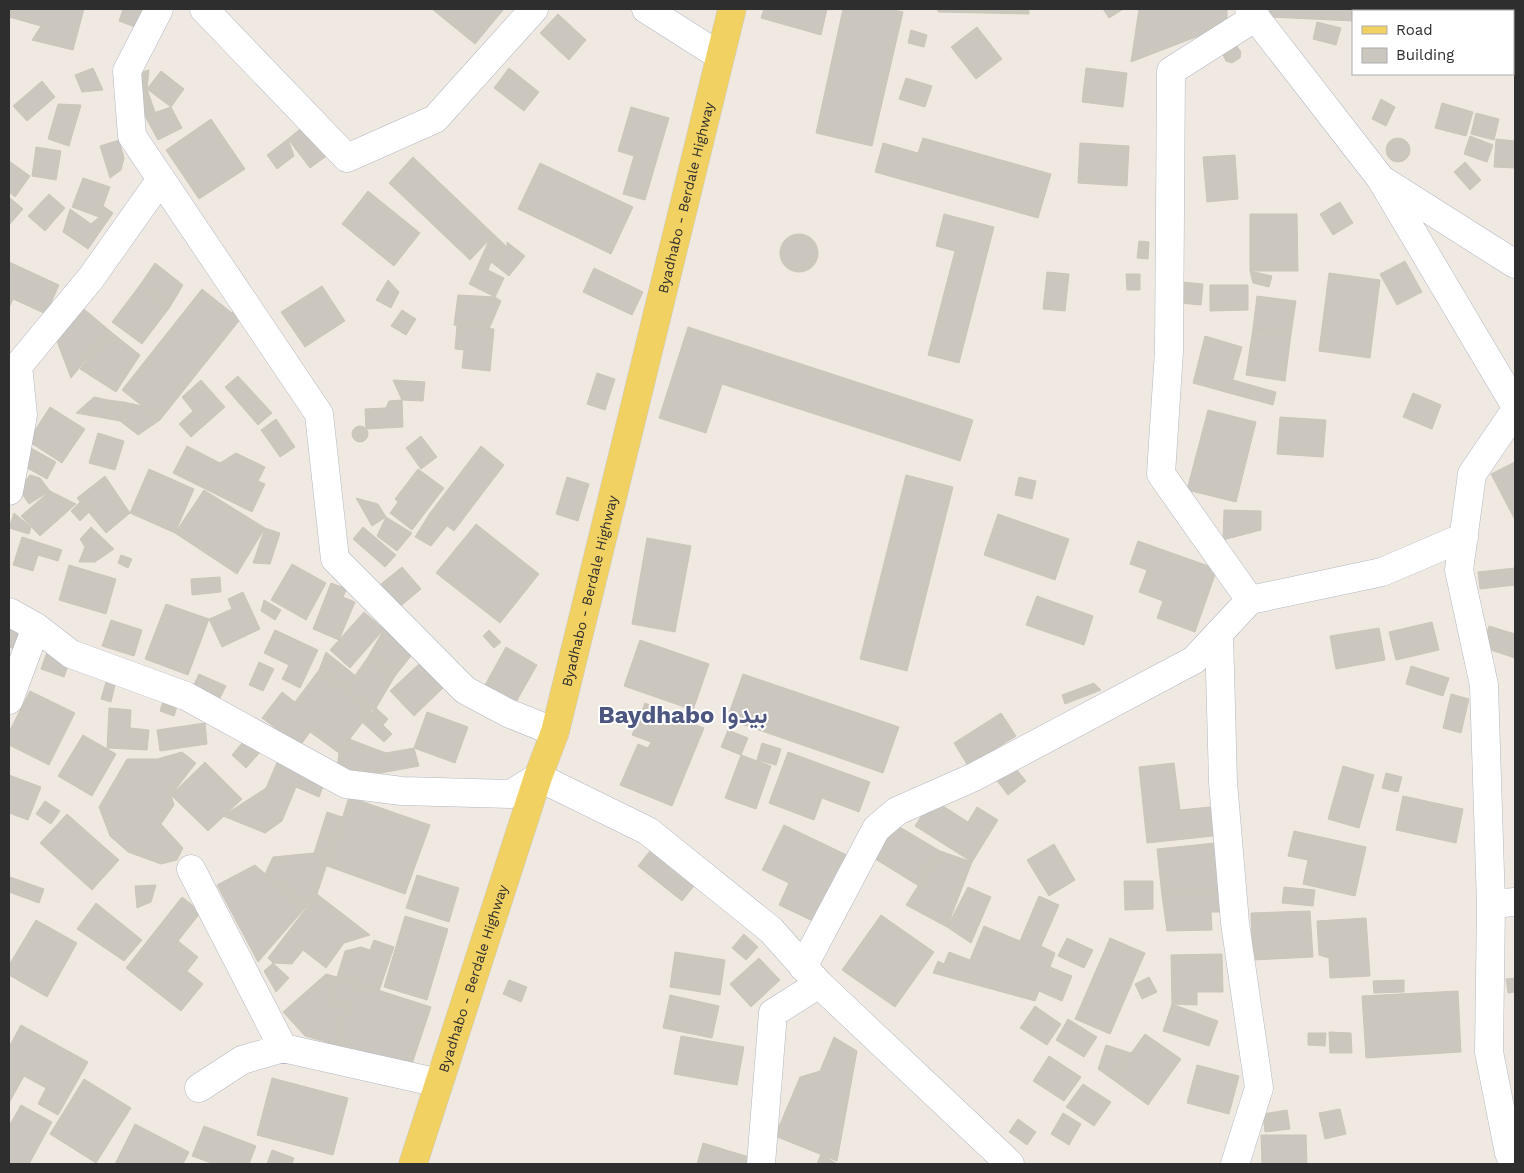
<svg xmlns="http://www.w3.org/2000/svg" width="1524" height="1173" viewBox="0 0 1524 1173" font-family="'Work Sans',Vazirmatn,sans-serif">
<rect width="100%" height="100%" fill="#efe9e1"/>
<path fill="#cbc7bf" stroke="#cbc5ba" d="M9,9h75l-11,41 -41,-10 9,-14 -32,-9z
M123,9h19l-7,18 -16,-6z
M432,9h72l-29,35z
M764,9h63l-6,26 -60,-17z
M843,9h47l13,3 -31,134 -56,-13z
M938,9h91v5l-91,-2z
M1103,9h18l1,1 -13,8z
M1139,9h88v16l-96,37z
M1270,9h245v18h-2v-16h-160v10l-83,-4z
M558,14l28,26 -17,20 -29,-27z
M1317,22l24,6 -5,17 -23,-6z
M977,27l25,32 -26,20 -25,-32z
M911,30l16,5 -3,12 -16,-4z
M1236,45l5,7 -1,6 -8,5 -6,-2 -4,-8z
M93,68l10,22 -21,2 -7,-17z
M509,68l30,24 -15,19 -30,-23z
M1086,68l41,5 -4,34 -41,-5z
M149,70l-2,19 8,23 -10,4 -12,-42z
M161,71l23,18 -13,18 -24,-18z
M906,78l26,8 -7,21 -26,-8z
M42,81l13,16 -28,24 -14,-15z
M1381,99l14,8 -9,19 -14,-7z
M1442,103l31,9 -7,24 -31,-8z
M58,104l23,1 -12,41 -21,-7z
M171,107l11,21 -24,12 -13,-24z
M631,107l38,11 -24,82 -22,-6 11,-38 -16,-5z
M1476,113l23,6 -5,21 -23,-6z
M211,119l34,50 -46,30 -33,-49z
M305,125l23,30 -18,13 -22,-29z
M1470,136l23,9 -6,17 -23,-8z
M923,138l128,36 -13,44 -163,-46 8,-29 35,10z
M1386 150a12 12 0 1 1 24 0a12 12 0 1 1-24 0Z
M288,139l6,17 -17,13 -10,-14z
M1496,139l19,2v27l-21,-1z
M119,140l5,18 -3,12 -11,8 -10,-32z
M1080,143l49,3 -2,40 -49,-3z
M36,147l25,4 -5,29 -24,-4z
M1235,155l3,44 -31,3 -4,-45z
M413,157l94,90 -16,15 -3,8 -10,-5 11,-25 -19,20 -81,-77z
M9,161l21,15 -15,21 -6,-5z
M1465,162l16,18 -11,10 -16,-18z
M540,163l93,44 -22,47 -93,-45z
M83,178l27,9 -11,30 -27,-10z
M368,191l52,42 -26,33 -52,-42z
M49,194l16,14 -20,23 -17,-15z
M9,197l14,12 -14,16z
M1340,202l13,21 -20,12 -13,-21z
M103,206l10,7 -25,36 -25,-17 7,-23 21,15 8,-7z
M944,214l50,13 -35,136 -31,-8 27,-104 -19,-5z
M1250,214h47l1,57h-48z
M780 253a19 19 0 1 1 38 0a19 19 0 1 1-38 0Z
M1139,241l10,1 -1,17 -11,-1z
M507,242l18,14 -16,20 -18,-14 16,-15z
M1405,261l17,31 -25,13 -17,-31z
M9,262l50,23 -13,29 -33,-15 -4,9z
M155,263l28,22 -13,22 -30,-22z
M478,265l26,13 -9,19 -26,-13z
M594,268l49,24 -11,23 -49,-23z
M1250,271l22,5 -3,11 -16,-4z
M1047,272l22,2 -4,37 -22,-2z
M1329,273l51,7 -10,78 -51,-7z
M1126,274h14v16h-13z
M388,280l11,12 -8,16 -15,-8z
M1182,282l21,2 -2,21 -21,-2z
M140,285l30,22 -28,37 -30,-22z
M1210,285h38v25l-38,1z
M322,286l23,35 -40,26 -24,-35z
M202,289l30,24 6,-8 8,7 -86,108 -38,-30z
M458,295l37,2 6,4 -12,28 -35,-4z
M1257,296l39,5 -5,33 -38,-6z
M77,303l33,28 -39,47 -18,-47z
M402,310l14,9 -10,16 -15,-9z
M457,325l37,4 -4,42 -28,-3 2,-18 -9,-1z
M688,327l285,93 -13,41 -238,-77 -16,49 -47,-15z
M1253,328l38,6 -6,47 -39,-6z
M110,331l30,24 -24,37 -36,-23z
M1205,336l37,11 -13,46 -36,-10z
M597,373l18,6 -10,31 -18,-6z
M238,376l34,37 -14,12 -33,-38z
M201,380l24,27 -34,30 -12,-13 14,-13 -11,-14z
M393,380l32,2 -2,19 -21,-1z
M1233,380l43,12 -3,13 -44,-12z
M1413,393l28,12 -9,24 -29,-12z
M94,397l14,3 -4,18 -28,-5z
M108,400l16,2 -4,19 -16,-3z
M402,400l1,27 -37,2 -1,-20 21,-1 3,-7z
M124,402l18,4 18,14 -22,15 -18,-14z
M50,407l35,22 -23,34 -34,-22z
M1208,410l48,12 -20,80 -49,-12z
M1280,417l46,3 -3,37 -46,-3z
M276,419l19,28 -15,10 -19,-27z
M352 434a8 8 0 1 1 16 0a8 8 0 1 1-16 0Z
M98,433l26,8 -9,29 -26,-7z
M421,436l16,21 -16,12 -15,-21z
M187,446l33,17 16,-10 29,14 -7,14 7,3 -13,28 -79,-39z
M481,446l23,19 -50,66 -24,-18z
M29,447l27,15 -9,17 -27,-15z
M1515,462v58l-24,-46z
M149,469l45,20 -19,44 -45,-20z
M418,469l26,19 -32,42 -22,-17 8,-11 -3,-3z
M30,475l10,3 10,13 -21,13 -10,-15z
M906,475l47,12 -46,184 -47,-12z
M105,476l25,37 -24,20 -29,-35z
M567,477l22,7 -11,37 -22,-7z
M1019,477l17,4 -4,18 -17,-4z
M204,490l61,38 -28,46 -62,-41z
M50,491l26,13 -36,32 -19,-20z
M356,498l22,6 8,13 -14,9z
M81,501l9,10 -10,10 -9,-10z
M1224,510l37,1v19l-38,10z
M14,513l17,14 -2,7 -20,-6z
M430,513l17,13 -16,20 -16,-9z
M998,514l71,25 -14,41 -71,-25z
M386,517l26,16 -15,18 -20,-15z
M476,524l63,50 -39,49 -64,-50z
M91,527l23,22 -19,13h-16l6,-15 -5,-8z
M363,527l33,28 -11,12 -32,-28z
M265,528l15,5 -10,31 -17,-1z
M22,537l40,13 -4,11 -20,-6 -5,16 -20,-6z
M647,538l44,8 -16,86 -43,-8z
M1138,541l79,28 -22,63 -38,-14 6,-17 -24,-9 8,-22 -17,-6z
M121,555l11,4 -4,9 -10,-5z
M292,564l34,19 -20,37 -35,-20z
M69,565l47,14 -10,35 -47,-14z
M402,567l19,22 -25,21 -20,-22z
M1515,568v17l-35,4 -2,-17z
M220,577l1,15 -29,3 -1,-16z
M331,583l16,6 -4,8 12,5 -16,38 -26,-11z
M243,592l17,37 -38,18 -13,-28 23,-10 -4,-10z
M1037,596l56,20 -9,29 -58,-20z
M264,600l17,10 -6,10 -14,-9z
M166,604l43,15 -21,56 -43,-16z
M364,612l20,17 -34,39 -20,-18z
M111,620l31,10 -8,26 -32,-10z
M1432,622l7,28 -43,10 -7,-28z
M9,625l11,3 -5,21 -6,-2z
M1489,626l26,8v24l-33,-11z
M1379,628l6,32 -49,9 -6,-33z
M384,629l31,22 -20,25 -27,-19z
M275,630l43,20 -18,38 -18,-9 7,-14 -25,-12z
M489,630l12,12 -7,6 -11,-12z
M640,640l69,24 -16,46 -69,-24z
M506,647l31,18 -21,37 -31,-17z
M47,652l23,8 -6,17 -23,-8z
M326,652l30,24 -11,14 -26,-20z
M368,657l27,19 -19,32 -4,2 -27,-20z
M259,662l15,7 -11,22 -14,-6z
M420,663l23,25 -29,28 -24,-25z
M1411,666l38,12 -6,18 -37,-12z
M319,670l53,40 -33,43 -29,-21 -10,14 -38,-28 20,-26 13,10z
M199,674l27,12 -8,16 -26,-13z
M743,674l156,53 -16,46 -156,-54z
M106,682l9,3 -4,17 -10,-3z
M1094,683l7,7 -36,14 -3,-9z
M30,691l45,22 -26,52 -40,-20v-13z
M1451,694l18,5 -8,34 -18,-5z
M165,695l14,5 -5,16 -14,-5z
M645,703l59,25 -32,78 -52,-21 18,-41 10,4 3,-6 -19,-7z
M109,708l22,2 -1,18 19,2 -2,20 -40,-2z
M376,708l12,11 -5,6 9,9 -8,8 -22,-20z
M427,712l41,15 -13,36 -41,-15z
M1001,713l15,23 -48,30 -14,-23z
M205,723l2,21 -47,7 -3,-21z
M728,730l20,8 -7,17 -20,-8z
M83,735l33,19 -24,42 -34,-20z
M247,737l15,13 -16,18 -14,-13z
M349,739l37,14 28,-5 5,18 -38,7 -44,-5 2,-15z
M762,743l19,6 -5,16 -19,-5z
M182,752l14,11 -25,32 3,10 -13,19 22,24 -6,12 -16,4 -33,-12 -18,-16 -11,-29 28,-48h30z
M788,752l82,30 -11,30 -37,-14 -8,22 -45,-17z
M741,755l30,11 -15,43 -31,-11z
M278,760l48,19 -7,18 -23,-10 -14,34 -17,12 -42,-17 43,-28z
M205,762l37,37 -34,32 -37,-36z
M1174,763l6,47 30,-3 3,29 -66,7 -8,-76z
M1012,764l14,17 -18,14 -13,-17z
M1343,766l31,9 -15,53 -31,-9z
M1386,773l16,4 -4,15 -16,-4z
M9,775l32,12 -13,33 -19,-7z
M1403,796l60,13 -7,34 -60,-13z
M349,797l81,28 -25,69 -78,-28z
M932,799l36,23 9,-15 21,13 -26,42 -57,-36z
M45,801l15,10 -9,13 -15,-10z
M327,812l15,5 -7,22 -15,-5z
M67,814l52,46 -27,30 -52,-47z
M893,823l47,28 -21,35 -47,-29z
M784,825l67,32 -32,67 -40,-19 10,-22 -27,-13z
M1294,831l72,16 -11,49 -52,-12 5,-24 -20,-4z
M320,834l15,5 -6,19 -15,-5z
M1215,843l6,47 -59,6 -5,-47z
M1054,844l21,36 -26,16 -22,-36z
M650,851l44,35 -12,15 -44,-35z
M940,851l32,11 -25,65 -41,-22z
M314,853l15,5 -12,36 -12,14 -40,-34 8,-17z
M255,865l50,43 -47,54 -41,-77z
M417,875l42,13 -10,34 -43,-14z
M10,877l34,12 -5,14 -30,-11z
M1124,881h29v28l-28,1z
M156,885l-5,17 -14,6 -2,-22z
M968,887l23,10 -20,46 -24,-16z
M1284,887l31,3 -2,16 -31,-3z
M1221,890v22h-10l1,18 -45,1 -5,-35z
M317,894l53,41 -26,8 -18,25 -23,-18 -11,14 -19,-1 -5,-5z
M1039,896l20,9 -18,41 14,7 -5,14 22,9 -10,25 -23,-10 -4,10 -102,-28 5,-12 6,3 5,-12 21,8 14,-34 36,15z
M182,897l19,15 -23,29 20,16 -11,14 16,13 -22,27 -55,-43z
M96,903l46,37 -18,21 -47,-32z
M1310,911l3,46 -60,3 -2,-47z
M881,915l53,37 -39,55 -53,-37z
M405,916l43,13 -21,71 -43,-13z
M1366,918l4,58 -40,2 -1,-20 -10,-3 -2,-34z
M36,920l41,23 -30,54 -38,-22v-10z
M744,934l14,13 -12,13 -14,-12z
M1067,938l26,12 -9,18 -26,-12z
M1110,938l35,15 -35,81 -35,-15z
M374,940l20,7 -15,44 -42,-14 8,-26 16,-4 9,3z
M675,952l50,8 -5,35 -50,-8z
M1222,954l1,38h-26v13l-25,-1 -1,-49z
M759,958l21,22 -29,27 -21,-23z
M273,963l16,15 -13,14 -12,-21z
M326,974l11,3 -6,23 16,4 -11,41 -31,-9 -22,-24z
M337,977l94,30 -20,60 -75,-22 11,-41 -16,-4z
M1149,977l8,15 -15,7 -7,-15z
M1515,978v14l-7,1 -2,-14z
M509,980l18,7 -6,15 -18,-8z
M1404,980v12l-30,1 -1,-12z
M1458,991l3,61 -95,6 -4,-62z
M670,995l49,11 -7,32 -49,-10z
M1172,1004l46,17 -9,25 -46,-15z
M1035,1006l26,18 -14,21 -27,-17z
M1068,1019l29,18 -13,20 -28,-17z
M21,1025l67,37 -30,53 -20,-11 8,-16 -22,-12 -15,27v-56z
M1329,1032l22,1 1,20h-22z
M1308,1033h18l-1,13 -17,-1z
M1145,1034l36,25 -33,46 -36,-26z
M681,1036l63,11 -7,38 -63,-11z
M834,1037l23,14 -20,110 -62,-25 25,-59 20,-6z
M1106,1045l25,8 -19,26 -14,-10z
M1049,1056l32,21 -17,24 -31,-20z
M1197,1065l42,11 -10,38 -42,-11z
M272,1078l76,20 -15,57 -76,-20z
M84,1079l47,29 -35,55 -46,-29z
M1083,1084l28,18 -17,24 -28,-19z
M21,1105l31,17 -23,42h-16l-4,-2v-36z
M1340,1109l6,25 -21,5 -6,-26z
M1287,1110l3,19 -25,3 -2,-18z
M1063,1113l18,11 -12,21 -18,-11z
M1018,1119l18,13 -9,13 -18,-13z
M135,1124l54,28 -6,12h-68z
M204,1126l52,20 -7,18h-35l-22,-8z
M1261,1135h45l1,29h-45z
M703,1143l46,14 -3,7h-49z
M272,1150l22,8 -2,6h-25z
M821,1154l16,10h-20z"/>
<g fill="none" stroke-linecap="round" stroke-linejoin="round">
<defs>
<path id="minor" d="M159,9l-32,62 5,65 187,278 16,145 130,131 43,23 47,19
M204,9l143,149 88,-39 99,-110
M646,9l74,47
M1249,9l132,170 134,226
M1384,181l131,83
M9,491l14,-76 -5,-49 73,-88 70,-99
M1250,600l-89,-126 8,-123 2,-280 85,-54
M9,612l27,15
M1219,633l4,149 12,141 24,165 -24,76
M9,700l27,-73 35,27 115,42 160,88 56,7 109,3 27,-17 110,54 123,99 48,54 191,180
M191,869l92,179 156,35
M1491,904l24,-2
M803,967l73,-138 21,-18 77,-34 220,-117 56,-60 132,-28 82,-35
M199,1088l43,-28 41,-12
M761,1164l12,-151 46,-29
M1514,1164l-5,-11 -20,-101 2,-148 -7,-219 -25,-115 13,-96 43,-63"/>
<g id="major">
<path id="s1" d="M413,1164l125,-387 17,-45 177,-723"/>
</g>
</defs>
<use href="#minor" stroke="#b4b7c1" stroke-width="29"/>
<use href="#major" stroke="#c9c9c9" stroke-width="29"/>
<use href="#minor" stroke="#fff" stroke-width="28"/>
<use href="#major" stroke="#f2d163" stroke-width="28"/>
</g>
<g text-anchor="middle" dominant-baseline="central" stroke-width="4" stroke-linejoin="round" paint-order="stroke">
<g font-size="14" fill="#2e2e2e" stroke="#fff">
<text stroke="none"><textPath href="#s1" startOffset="1005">Byadhabo - Berdale Highway</textPath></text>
<text stroke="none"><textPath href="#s1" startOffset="600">Byadhabo - Berdale Highway</textPath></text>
<text stroke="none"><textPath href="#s1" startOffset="195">Byadhabo - Berdale Highway</textPath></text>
</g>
<g font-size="24" font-weight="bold" fill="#4d5680" stroke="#fff">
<text x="683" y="715">Baydhabo بيدوا</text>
</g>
</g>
<rect width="1524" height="1173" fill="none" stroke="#2e2e2e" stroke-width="20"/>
<rect x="1352" y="10" width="162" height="65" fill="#ffffff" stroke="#ababab"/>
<rect x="1362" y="26" width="25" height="8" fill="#f2d163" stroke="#ababab"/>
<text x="1396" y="35" font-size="15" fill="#2e2e2e">Road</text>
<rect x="1362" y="48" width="25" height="15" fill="#cbc7bf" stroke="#ababab"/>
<text x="1396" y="60" font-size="15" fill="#2e2e2e">Building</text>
</svg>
